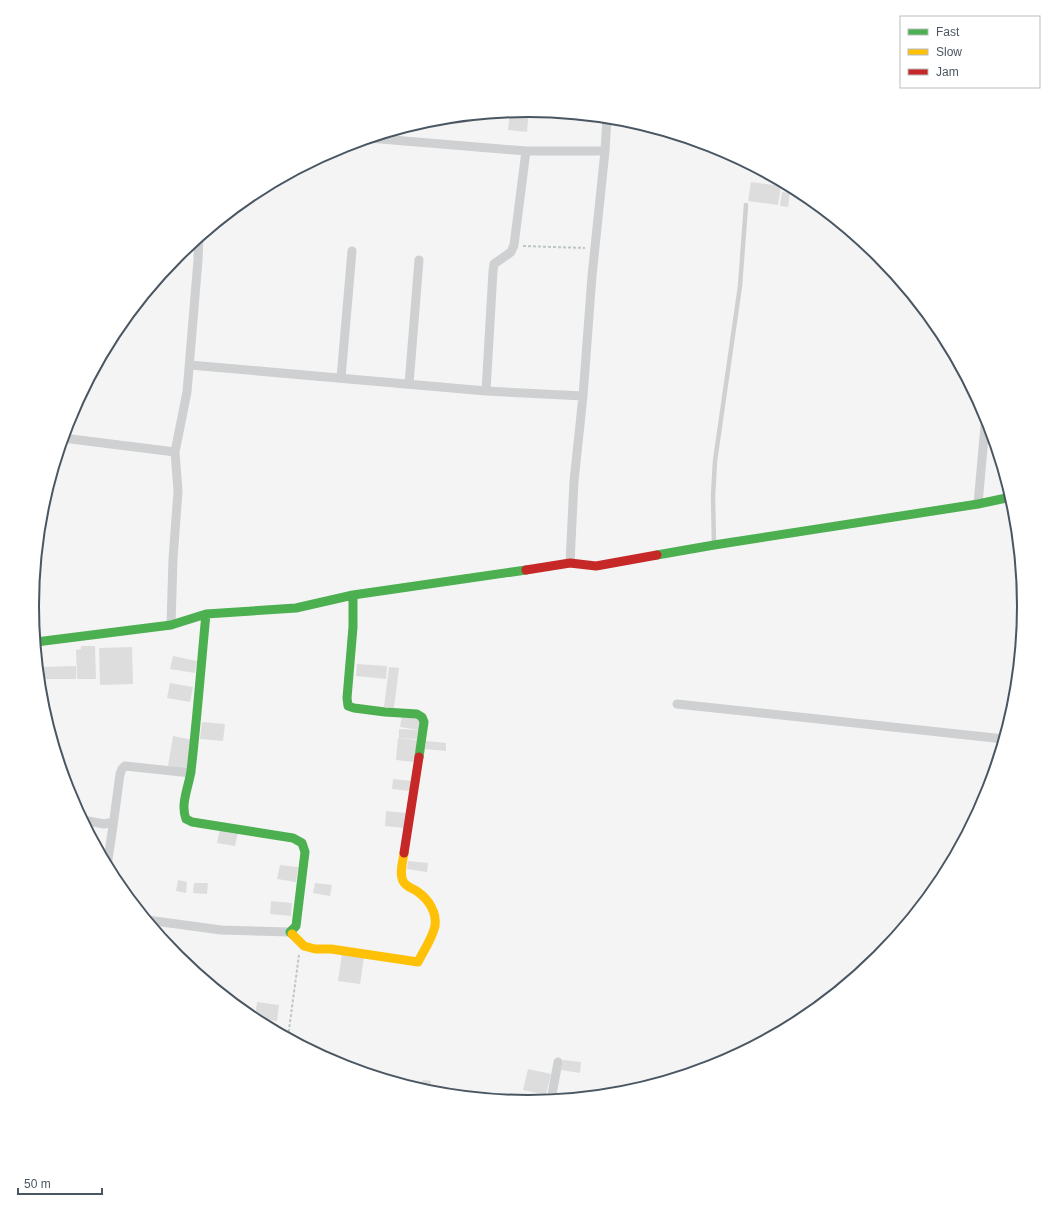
<svg xmlns="http://www.w3.org/2000/svg" width="1056" height="1212" viewBox="0 0 1056 1212" font-family="Helvetica,sans-serif">
<rect width="100%" height="100%" fill="#f4f4f4"/>
<path fill="#ddddde" d="M529,110l-2,22 -19,-2 2,-18z
M751,182l30,4 -3,19 -30,-4z
M782,192l8,1 -2,14 -8,-1z
M81,646h14l1,33h-19l-1,-29 5,-1z
M132,647l1,37 -33,1 -1,-37z
M173,656l24,5 -2,12 -25,-4z
M357,664l30,2 -1,13 -30,-3z
M76,666v13h-37l-1,-12z
M389,667l10,1 -5,40 -10,-1z
M170,683l23,4 -3,15 -23,-4z
M402,715l19,3 -2,12 -19,-3z
M202,722l23,2 -2,17 -23,-2z
M399,729l19,1 -1,9 -18,-1z
M173,736l21,4 -6,30 -20,-4z
M398,738l19,2 -3,22 -18,-2 1,-12 15,1 -15,-1z
M426,741l20,2v8l-21,-2z
M393,779l19,2 -2,10 -18,-2z
M386,811l20,2 -2,15 -19,-2z
M220,829l18,3 -3,14 -18,-3z
M408,861l20,2 -1,9 -20,-3z
M280,865l18,2 -2,15 -19,-3z
M178,880l9,2 -1,11 -10,-2z
M194,883h14l-1,11 -14,-1z
M315,883l17,2 -2,11 -17,-3z
M271,901l21,2 -1,13 -21,-2z
M342,954l22,3 -4,27 -22,-3z
M257,1002l22,3 -2,16 -22,-3z
M563,1060l18,2 -1,11 -19,-3z
M528,1069l23,5 -5,21 -23,-5z
M423,1080l8,1 -1,11 -9,-3z
M439,1086l18,3 -1,6 -18,-2z"/>
<g fill="none" stroke-linecap="round" stroke-linejoin="round">
<path stroke="#bcc7c4" stroke-width="2" stroke-dasharray="3 2" stroke-linecap="butt" d="M523,246l62,2
M288,1037l11,-82"/>
<path stroke="#ced0d2" stroke-width="4.5" d="M714,544l-1,-48 2,-35 25,-175 6,-81"/>
<path stroke="#ced0d2" stroke-width="9" d="M369,138l157,13h79
M190,365l296,26 97,5
M341,378l11,-127
M409,384l10,-124
M486,391l7,-120 1,-7 17,-12 3,-7 12,-94
M63,438l112,14
M978,504l8,-89
M570,563l4,-82 9,-85 9,-120 13,-125 2,-33
M171,625l2,-66 5,-68 -3,-39 12,-60 11,-132 1,-23
M677,704l327,35
M83,820l21,4 5,-1 4,3 7,-52 2,-5 3,-3 66,7
M107,866l6,-40
M147,920l74,10 69,2
M551,1100l7,-38"/>
<path stroke="#4caf50" stroke-width="9" d="M657,555l57,-10 264,-41 33,-7
M353,595v32l-6,71 1,8 6,2 31,4 32,2 5,3 2,5 -5,35
M206,614c-5,52 -9,105 -15,157 -2,15 -11,33 -5,48l6,3 101,16 9,5 3,9 -9,74 -6,6 2,2
M36,642l135,-17 35,-11 90,-6 57,-13 173,-25"/>
<path stroke="#ffc107" stroke-width="9" d="M292,934l12,12 11,3h16l87,13c6,-12 14,-23 17,-36 2,-14 -7,-27 -17,-34 -6,-4 -12,-5 -15,-11 -4,-8 0,-20 1,-28"/>
<path stroke="#c62828" stroke-width="9" d="M526,570l44,-7 26,3 61,-11
M404,853l15,-96"/>
</g>
<path d="M0 0H1056V1212H0ZM39 606a489 489 0 1 1 978 0a489 489 0 1 1-978 0Z" fill="#fff" fill-rule="evenodd"/>
<path fill="none" stroke="#4a5661" stroke-width="2" d="M39 606a489 489 0 1 1 978 0a489 489 0 1 1-978 0Z"/>
<rect x="900" y="16" width="140" height="72" fill="#ffffff" stroke="#b7bbc0"/>
<rect x="908" y="29" width="20" height="6" fill="#4caf50" stroke="#b7bbc0"/>
<text x="936" y="36" font-size="12" fill="#4a5661">Fast</text>
<rect x="908" y="49" width="20" height="6" fill="#ffc107" stroke="#b7bbc0"/>
<text x="936" y="56" font-size="12" fill="#4a5661">Slow</text>
<rect x="908" y="69" width="20" height="6" fill="#c62828" stroke="#b7bbc0"/>
<text x="936" y="76" font-size="12" fill="#4a5661">Jam</text>
<path d="M18 1188v6h84v-6" fill="none" stroke="#4a5661" stroke-width="2"/>
<text x="24" y="1188" font-size="12" fill="#4a5661" stroke="#ffffff" stroke-width="3" paint-order="stroke">50 m</text>
</svg>
